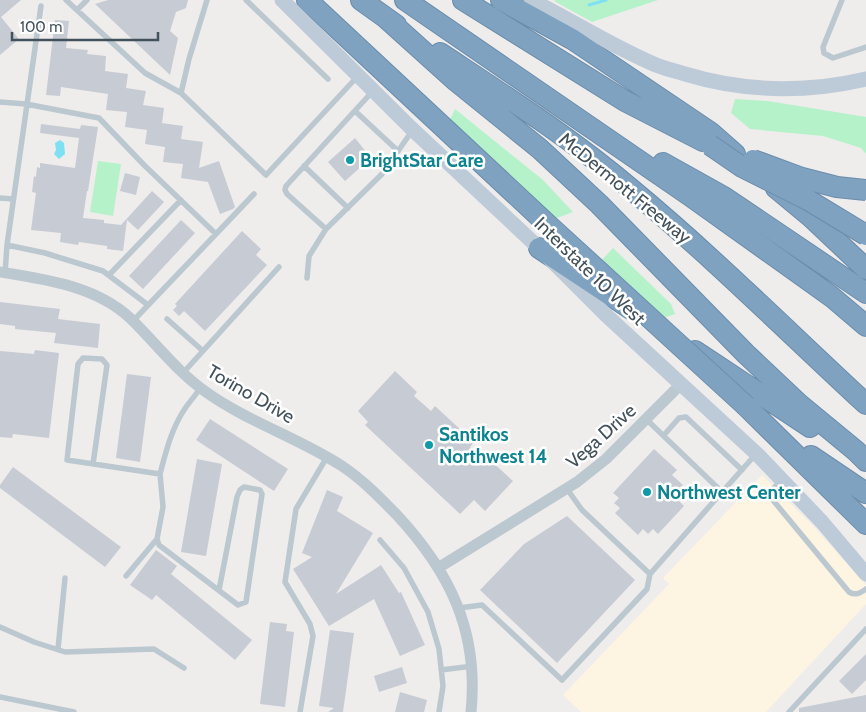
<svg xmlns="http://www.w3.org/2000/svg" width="866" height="712" viewBox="0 0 866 712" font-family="Cabin,sans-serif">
<rect width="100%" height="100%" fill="#efecec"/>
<path fill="#fdf4e2" d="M762,475l51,51 53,59v19l-100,108h-185l-18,-17 106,-111 -6,-6z"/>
<path fill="#b5f2ca" d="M556,0h102l-66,22 -38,-21z
M735,99l33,2 98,16v37l-5,-6 -38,-12 -73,-7 -19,-16z
M455,109l88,71 30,32 -21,8 -105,-94z
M98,161l23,3 -8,52 -23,-4z
M613,248l58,56 4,10 -17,6 -58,-58z"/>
<path fill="#7ee1f3" d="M60,140l4,3 1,11 -6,5 -5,-5 2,-4 -1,-7z"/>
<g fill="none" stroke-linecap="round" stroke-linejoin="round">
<path stroke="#7ee1f3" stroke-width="3" d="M589,5l17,-5"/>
</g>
<path fill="#c7cbd3" d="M0,0h21l-20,17 18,22 -19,16z
M108,0h80l-2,8 -10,4 -6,19 8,7 -8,37 -75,-71z
M55,20l14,1 -3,27 22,2 -1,4 19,2 -1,15 23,3 -2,14 20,3 -3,14 21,3 -2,15 21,3 -2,13 22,3 -4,26 20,-7 16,46 -2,2 -13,5 -12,-32 -27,-4 2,-14 -20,-2 2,-15 -20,-3 2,-14 -22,-3 2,-15 -21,-2 2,-16 -47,-7 -1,9 -14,-1z
M41,124l39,5 1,-4 17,2 -10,64h-1l-4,27 21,2v3l17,2 31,-34 12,11 -26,28 -11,-10 -4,31 -16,-2v-3l-28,-4 -1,3 -18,-3 1,-9 -30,-3 5,-37 -4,-1 2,-16 2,1 1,-10 3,1v-5l35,5 4,-30 -39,-5z
M355,138l16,20 -26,23 -17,-19z
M125,173l15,4 -4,18 -16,-4z
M181,220l14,13 -52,56 -14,-13z
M242,231l19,18 -5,6 11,10 -62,66 -21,-20 -5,5 -6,-6 4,-4 -2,-2z
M0,302l60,7 -2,10 42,5 -2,24 -44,-5 2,-10 -41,-4v-3l-15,-2z
M35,350l24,3 -10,85 -36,-4 -1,4 -12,-1v-86l34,3z
M395,371l22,21 -3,4 17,15 4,-5 39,36 -4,5 16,15 3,-3 24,22 -28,30 -11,-11 -14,14 -95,-89 3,-3 -10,-11z
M127,374l24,3 -11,85 -24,-4z
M210,419l78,50 -14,22 -78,-51z
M654,449l23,21 -5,5 11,10 -5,5 5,5 -5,5 6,6 -26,28 -5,-5 -5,5 -5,-5 -5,6 -23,-22 5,-5 -6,-5 5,-5 -6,-5z
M197,459l25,5 -16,92 -25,-4z
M13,467l108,80 -16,20 -105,-79v-3z
M327,490l16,7 -6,14 36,22 -37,61 45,-29 18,28 2,-1 24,53 -25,11 -26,-57 -45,27 -36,-57 19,-12 -10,-4z
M567,516l68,64 -78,83 -77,-73 44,-46z
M156,550l21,16 -6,8 81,66 -17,20 -79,-65 -4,5 -22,-15z
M270,622l17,2 -1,7 8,1 -9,75 -25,-3z
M330,630l24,3 -11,79h-15l6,-4 -15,-2z
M866,654v26l-14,14 -13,-13z
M402,667l5,16 -28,9 -5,-16z
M400,692l27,8 -3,12h-29z
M866,695v17h-67v-4z"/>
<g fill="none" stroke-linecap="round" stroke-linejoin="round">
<defs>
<path id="highway" d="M307,0l238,222
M361,0l35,25
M405,0l284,195 143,102 34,29
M463,0l162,101 78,40
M501,0l71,39 138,93 25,22
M386,18l70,63 84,68 59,55 147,150 53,50 57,47 10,10
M440,53c65,43 131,85 191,136 82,68 157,143 235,215
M663,163l61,34 142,96
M776,188l35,29 55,52
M539,248l92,61
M695,351l115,76
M746,406l120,118
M811,456l55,37"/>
</defs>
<use href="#highway" stroke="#6a8dac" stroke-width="22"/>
<path stroke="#bbc8d0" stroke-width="5.5" d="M66,0l79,73 36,20
M207,0l-18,59 -8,34 85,82 91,-98
M246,0l82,79
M842,0l-19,47 1,6 9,5 33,-11
M77,10l10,-10
M0,102l26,2 73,14 45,47 72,69 38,-40
M355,111l42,39
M304,166l44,42
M0,198l13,1
M326,229l-39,-35 -2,-4 1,-4 86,-94
M7,245l34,-239
M5,273l2,-28 38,8 58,18 45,34
M109,275l72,-75
M307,278l2,-22 17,-27 56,-55 30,-43
M167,319l36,32
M133,321l83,-87
M183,373l96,-106
M664,435l15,-17 7,-1 56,53
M93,464l14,-99 -5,-6 -19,-1 -5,6 -11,96 93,14c6,-23 12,-47 26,-67 5,-7 10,-12 14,-19
M160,474l3,33 -6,32 2,6 79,60 8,-3 16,-108 -2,-4 -16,-3 -4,3 -3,7 -18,93
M781,480l-8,9 -3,7 2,3 77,93c7,4 11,1 17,-3
M567,489l15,21 68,64 72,-82 -76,-73
M722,492l34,-38
M380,540l24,28 24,44 11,37 4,37 -4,26
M126,576l31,-37
M459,608l23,-3 80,75 85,-91 3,-15
M0,627l34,15 31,10 89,-3 30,19
M58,649l7,-71
M441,670l32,-4
M0,697l74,15
M300,712l13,-76 -3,-12 -25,-42 11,-73 31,-52
M789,712l77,-83"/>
<path stroke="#bbc8d0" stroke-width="11" d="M0,272c44,7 96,14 130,46 25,24 47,54 76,74 42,30 93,46 136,74 21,14 37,31 54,48 54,58 83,117 75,198
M438,568l139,-86 29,-23 75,-75"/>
<path stroke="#bdcbd8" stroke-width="15" d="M282,0l128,127 129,121 67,67 152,140 64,67 44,52
M531,0c42,21 82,47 125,65 10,4 20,6 29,9 60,18 121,19 181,5"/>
<use href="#highway" stroke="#7fa2c1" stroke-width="20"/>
<defs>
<path id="highway-bridge" d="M710,145l32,22 66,33 58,35
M753,160l49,18 35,9 29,3
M545,222l201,184"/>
</defs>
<use href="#highway-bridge" stroke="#6a8dac" stroke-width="22" stroke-linecap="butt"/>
<use href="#highway-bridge" stroke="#7fa2c1" stroke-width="20"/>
</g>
<g fill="#0f9aa8" stroke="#fff" stroke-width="2">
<circle cx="350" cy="160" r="5"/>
<circle cx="429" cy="445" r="5"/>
<circle cx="647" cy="492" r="5"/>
</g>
<g text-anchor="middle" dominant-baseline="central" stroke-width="5" stroke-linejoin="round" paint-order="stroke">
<g font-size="19" font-weight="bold" fill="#0d838f" stroke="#fff" text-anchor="start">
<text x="360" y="160">BrightStar Care</text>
<text x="439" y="434">Santikos<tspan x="439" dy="22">Northwest 14</tspan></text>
<text x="657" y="492">Northwest Center</text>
</g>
<g font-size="19" fill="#43515b" stroke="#fff">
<text transform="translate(625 188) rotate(39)">McDermott Freeway</text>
<text transform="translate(590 271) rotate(44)">Interstate 10 West</text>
<text transform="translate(251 394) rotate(30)">Torino Drive</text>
<text transform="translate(601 436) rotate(-42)">Vega Drive</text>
</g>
</g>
<path d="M12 32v8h146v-8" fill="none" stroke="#43515b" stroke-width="2.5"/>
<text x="20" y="32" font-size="15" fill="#43515b" stroke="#ffffff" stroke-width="4" paint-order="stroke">100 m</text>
</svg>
